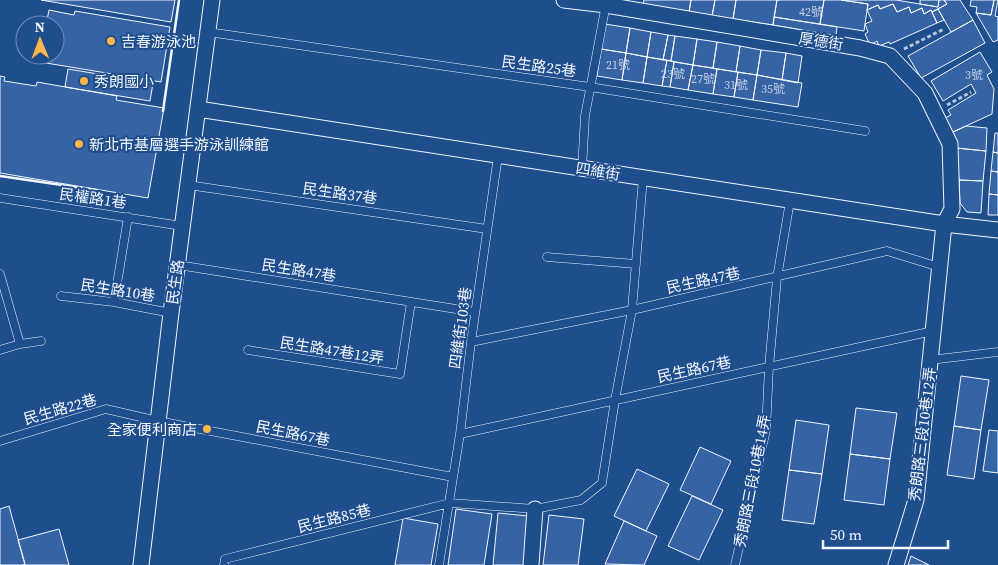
<svg xmlns="http://www.w3.org/2000/svg" width="998" height="565" viewBox="0 0 998 565" font-family="'Source Serif 4','Noto Sans TC',serif">
<rect width="100%" height="100%" fill="#1f4e8c"/>
<path fill="#3563a3" stroke="#f2f6ff" d="M41,0h134l-4,22z
M644,0h47l-2,12 -46,-7z
M691,0h24l-3,16 -23,-4z
M715,0h21l-3,19 -21,-3z
M736,0h43h-2l-4,25 -40,-6z
M777,0h47l-4,24 -46,-7z
M824,0h17l27,4 -4,27 -44,-7z
M841,0h55l42,7 1,-7h5l3,4 -15,8 -1,-2 -7,4 -2,-6 -11,5 -2,-6 -12,5 -4,-8 -13,5 -2,-4 -11,5 1,-6z
M920,0h19l-1,7 -18,-3z
M944,0h16l13,20 -22,12 -13,-23 9,-5z
M971,0h23l-3,15 -15,-2 1,-6 -7,-1z
M994,0h4l-3,16 3,1v23l-5,2 -17,-29 15,2z
M893,4l4,8 12,-5 2,6 11,-5 2,6 7,-4 6,13 -47,21 -1,-2 -10,4 -2,-5 -7,4 -5,-11 3,-2 -3,-8 7,-3 -5,-11 11,-5 2,4z
M938,9l6,11 -7,3 -5,-11z
M49,10l25,5 1,-4 95,16 -9,55 -121,-20 1,-7h14v-30h-9z
M774,17l63,10 -1,9 -63,-11z
M973,20l12,23 -64,35 -13,-22z
M605,24l25,4 -4,25 -25,-4z
M630,28l21,4 -4,25 -21,-4z
M651,32l17,3 -5,25 -16,-3z
M668,35l7,1 -4,25 -8,-1z
M675,36l22,3 -4,26 -22,-4z
M697,39l20,3 -4,26 -20,-3z
M717,42l23,4 -4,26 -23,-4z
M740,46l21,4 -4,25 -21,-3z
M601,49l25,4 -4,27 -25,-4z
M761,50l25,3 -4,27 -25,-5z
M980,52l12,20 -5,3 7,14 -2,25 -39,18 -8,-14 6,-3 -3,-5 28,-17 -5,-9 -28,17 -12,-20z
M626,53l21,4 -4,26 -21,-3z
M786,53l16,3 -4,27 -16,-3z
M647,57l20,3 -5,26 -19,-3z
M667,60l7,2 -4,25 -8,-1z
M674,62l19,3 -5,25 -18,-3z
M693,65l24,4 -4,25 -25,-4z
M68,69l85,14 -3,18 -85,-14z
M717,69l21,3 -4,25 -21,-3z
M738,72l19,3 -4,25 -19,-3z
M757,75l45,8 -4,24 -45,-7z
M0,76l5,1 -1,4 32,5 1,-4 80,14 -1,4 48,8 -16,90 -148,-25z
M966,126l21,2 -1,23 -30,-3 -3,-16z
M995,133h3v20l-5,-1z
M956,148l30,3 -3,30 -24,-1z
M993,152l5,1v19l-7,-1z
M991,171l7,1v23l-9,-1z
M959,180l24,1 -2,32 -14,-1 -7,-9z
M989,194l9,1v20h-10z
M961,376l28,4 -8,50 -27,-4z
M856,408l41,5 -7,46 -40,-5z
M796,420l33,5 -7,49 -33,-4z
M954,426l27,4 -7,49 -27,-4z
M989,430l9,1v42l-15,-2z
M700,447l31,14 -20,43 -31,-14z
M850,454l40,5 -6,46 -40,-5z
M637,469l32,15 -23,47 -32,-15z
M789,470l33,4 -8,50 -32,-4z
M692,496l31,14 -24,50 -31,-14z
M9,506l16,58 -3,1h-22v-56z
M456,509l36,5 -8,51h-36z
M498,513l30,3 -4,49h-31z
M549,515l35,4 -6,46h-35z
M403,518l35,6 -7,41h-36z
M624,521l33,15 -13,29 -39,-1z
M59,529l10,36h-44l-7,-25z
M911,556l18,9h-21z"/>
<g fill="none" stroke-linecap="round" stroke-linejoin="round">
<defs>
<path id="service" d="M208,32l382,55 275,44
M582,169l3,-53 21,-112
M188,185l299,44
M0,198l182,28
M547,257l89,7
M178,265l297,47
M0,274l20,70
M61,296l53,6 57,11
M114,302l14,-85
M471,342l161,-32 255,-59 52,16
M0,350l20,-6 21,-3
M248,350l152,24 11,-72
M930,360l68,-8
M460,434l473,-103
M0,441l106,-32 52,12 295,56
M224,565l1,-6 225,-56 85,6 46,-9 21,-17 13,-83 17,-90 11,-132
M439,565l21,-131 11,-92 27,-186
M735,565l31,-135 3,-63 8,-89 13,-77"/>
<path id="minor" d="M564,0l42,5 254,43 30,8 35,37 25,51 2,65 -8,15 -28,276 -20,65
M198,109l746,115 54,6
M141,565l30,-252 41,-313
M531,565l4,-56"/>
</defs>
<use href="#service" stroke="#f2f6ff" stroke-width="9"/>
<use href="#minor" stroke="#f2f6ff" stroke-width="17"/>
<path stroke="#b3c4dc" stroke-width="3" stroke-dasharray="4 2.5" stroke-linecap="butt" d="M904,49l40,-20
M947,105l24,-13"/>
<use href="#service" stroke="#1f4e8c" stroke-width="8"/>
<use href="#minor" stroke="#1f4e8c" stroke-width="15"/>
<path stroke="#f2f6ff" stroke-width="2.5" d="M163,111l16,-111
M0,176l96,14"/>
</g>
<g fill="#ffb74d" stroke="#1f4e8c" stroke-width="2">
<circle cx="111" cy="41" r="5"/>
<circle cx="84" cy="81" r="5"/>
<circle cx="79" cy="144" r="5"/>
<circle cx="207" cy="429" r="5"/>
</g>
<g text-anchor="middle" dominant-baseline="central" stroke-width="4" stroke-linejoin="round" paint-order="stroke">
<g font-size="12" fill="#c3d1e8">
<text x="811" y="12">42號</text>
<text x="618" y="65">21號</text>
<text x="673" y="74">23號</text>
<text x="974" y="75">3號</text>
<text x="703" y="79">27號</text>
<text x="736" y="85">31號</text>
<text x="773" y="89">35號</text>
</g>
<g font-size="15" fill="#f2f6ff" stroke="#1f4e8c" text-anchor="start">
<text x="121" y="41">吉春游泳池</text>
<text x="94" y="81">秀朗國小</text>
<text x="89" y="144">新北市基層選手游泳訓練館</text>
<text x="197" y="429" text-anchor="end">全家便利商店</text>
</g>
<g font-size="15" fill="#f2f6ff" stroke="#1f4e8c">
<text transform="translate(821 41) rotate(9)">厚德街</text>
<text transform="translate(539 66) rotate(8)">民生路25巷</text>
<text transform="translate(598 171) rotate(9)">四維街</text>
<text transform="translate(340 193) rotate(8)">民生路37巷</text>
<text transform="translate(93 198) rotate(8)">民權路1巷</text>
<text transform="translate(299 270) rotate(9)">民生路47巷</text>
<text transform="translate(703 280) rotate(-12)">民生路47巷</text>
<text transform="translate(175 282) rotate(-82)">民生路</text>
<text transform="translate(118 290) rotate(9)">民生路10巷</text>
<text transform="translate(460 328) rotate(-82)">四維街103巷</text>
<text transform="translate(332 350) rotate(9)">民生路47巷12弄</text>
<text transform="translate(694 369) rotate(-12)">民生路67巷</text>
<text transform="translate(60 409) rotate(-16)">民生路22巷</text>
<text transform="translate(293 433) rotate(11)">民生路67巷</text>
<text transform="translate(922 434) rotate(-83)">秀朗路三段10巷12弄</text>
<text transform="translate(752 481) rotate(-79)">秀朗路三段10巷14弄</text>
<text transform="translate(334 518) rotate(-14)">民生路85巷</text>
</g>
</g>
<g transform="translate(40 40) rotate(359)"><circle r="24" fill="#1f4e8c" stroke="#7391ba"/>
<path d="M0-4L9 19L0 12L-9 19Z" fill="#ffb74d"/>
<text y="-8" font-size="14" font-weight="bold" text-anchor="middle" fill="#f2f6ff">N</text>
</g>
<path d="M823 540v8h125v-8" fill="none" stroke="#f2f6ff" stroke-width="2.5"/>
<text x="830" y="540" font-size="15" fill="#f2f6ff" stroke="#1f4e8c" stroke-width="4" paint-order="stroke">50 m</text>
</svg>
